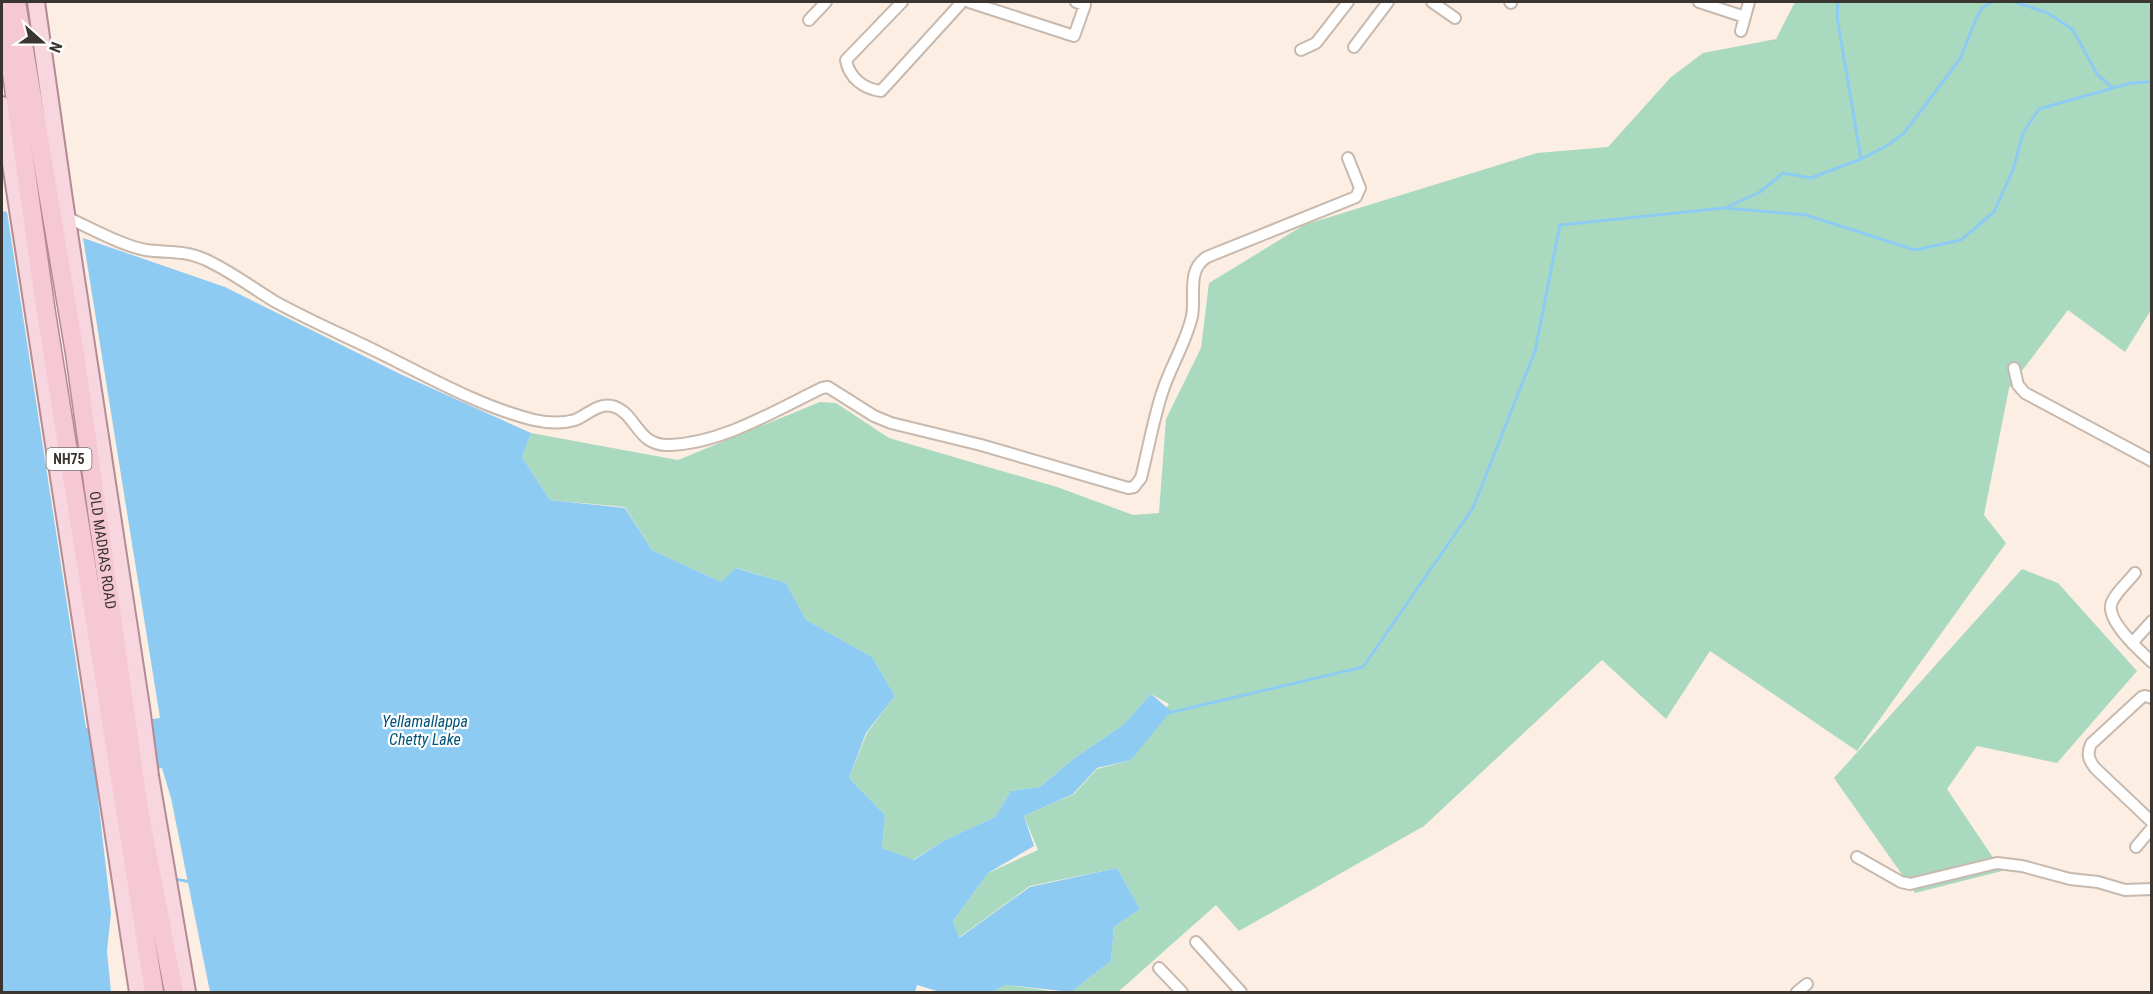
<svg xmlns="http://www.w3.org/2000/svg" width="2153" height="994" viewBox="0 0 2153 994" font-family="'Roboto Condensed',sans-serif">
<rect width="100%" height="100%" fill="#fceee2"/>
<path fill="#a9dabf" d="M1795,2h356v308l-26,42 -57,-42 -59,78 -25,127 22,28 -149,208 -147,-100 -44,68 -64,-59 -178,166 -185,105 -23,-26 -98,87h-47l40,-31 3,-34 26,-18 -23,-41 -87,18 -72,52 -5,-17 35,-48 50,-23 -14,-34 50,-22 23,-25 34,-9 38,-56 -18,-10 -28,31 -50,34 -33,28 -29,4 -16,26 -52,24 -30,19 -31,-12 3,-33 -36,-37 18,-45 28,-37 -23,-39 -66,-37 -20,-37 -49,-15 -16,14 -69,-32 -27,-43 -75,-7 -28,-43 9,-24 147,27 142,-58 16,1 53,35 168,49 76,28 26,-2 7,-94 35,-71 8,-65 95,-58 233,-72 71,-6 63,-70 32,-24 73,-14z
M2022,569l36,14 79,88 -80,92 -80,-17 -30,43 55,82 -87,22 -81,-115z
M1006,985l52,7h-66z"/>
<path fill="#8dcbf3" d="M2,211l5,1 79,516 74,-10 -77,-480 142,49 175,87 131,59 -9,24 28,43 75,8 27,42 69,32 15,-14 50,15 20,37 66,37 23,39 -29,37 -17,45 36,37 -3,33 32,12 29,-19 52,-24 16,-26 29,-4 33,-28 50,-34 28,-31 20,17 -40,49 -34,8 -24,26 -49,22 10,30 -46,27 -35,48 6,17 71,-51 87,-19 23,41 -26,18 -3,34 -40,31 -65,-7 -14,7h-52l-23,-7 -2,7h-705l-39,-194 -9,-30 -66,12 15,133 -4,38 4,41h-109z"/>
<g fill="none" stroke-linecap="round" stroke-linejoin="round">
<path stroke="#8dcbf3" stroke-width="3" d="M1838,2l-1,15 24,142
M2015,2l33,11 25,17 24,44 16,14
M1725,208l35,-16 23,-19 28,5 50,-19 27,-14 16,-12 56,-74 16,-40 6,-11 10,-6
M1168,713l195,-46 110,-159 62,-157 25,-126 164,-17 82,7 109,35 46,-10 33,-28 19,-42 10,-37 16,-24 92,-26 21,-1
M174,879l17,3"/>
<defs>
<path id="minor" d="M902,2l-56,58c3,18 18,29 35,31l81,-89
M969,2l105,34 11,-31 -9,-3
M1432,2l23,16
M1510,2l1,1
M1699,2l46,15
M809,20l17,-18
M1741,31l8,-29
M1354,47l34,-45
M1301,50l15,-7 32,-41
M66,217c23,10 56,29 80,33 20,3 39,0 58,9 25,11 47,28 70,42 36,20 74,36 110,54 48,24 98,52 150,65 13,3 27,4 41,0 12,-5 23,-17 37,-14 25,6 24,41 58,39 53,-2 104,-34 152,-57l6,-1 46,29 17,7 90,22 147,43 6,-1 7,-9c7,-28 12,-57 21,-85 8,-26 24,-50 30,-77 4,-20 -6,-46 15,-59l149,-60 4,-9 -12,-30
M2014,368l4,17 7,8 127,68
M2135,573c-7,9 -19,19 -23,29 -8,17 28,49 40,60
M2132,643l20,-22
M2152,698l-7,-2 -3,1 -51,47c-4,10 -3,15 4,24l57,54
M2136,847l16,-19
M1857,857l44,25 9,2 87,-21 25,3 48,13 28,3 27,8 27,-1
M1196,942l45,50
M1159,968l23,24
M1797,992l10,-8"/>
<path id="primary" d="M36,2l28,198 77,507 9,69 37,216
M2,105l136,887"/>
<g id="trunk">
<path id="s1" d="M16,2l59,351 64,457 35,182"/>
<path d="M2,3l44,310 108,679"/>
</g>
</defs>
<use href="#minor" stroke="#c7b9ae" stroke-width="14"/>
<use href="#primary" stroke="#b38b94" stroke-width="20"/>
<use href="#trunk" stroke="#b38b94" stroke-width="21"/>
<use href="#minor" stroke="#fff" stroke-width="10"/>
<use href="#primary" stroke="#f8d6df" stroke-width="16"/>
<use href="#trunk" stroke="#f6c8d4" stroke-width="18"/>
</g>
<g text-anchor="middle" dominant-baseline="central" stroke-width="4.5" stroke-linejoin="round" paint-order="stroke">
<rect fill="#fff" stroke="#75726e" stroke-width="1.5" x="46.5" y="448" width="45" height="22" rx="4.5"/>
<g font-size="14" font-weight="bold" fill="#3a3530">
<text x="69" y="459">NH75</text>
</g>
<g font-size="15" fill="#3a3530" stroke="#fff">
<text stroke="none"><textPath href="#s1" startOffset="555">OLD MADRAS ROAD</textPath></text>
</g>
<g font-size="16" font-style="italic" fill="#025379" stroke="#fff">
<text x="425" y="721">Yellamallappa<tspan x="425" dy="18">Chetty Lake</tspan></text>
</g>
</g>
<rect width="2153" height="994" fill="none" stroke="#3a3530" stroke-width="6"/>
<g transform="translate(42 42) rotate(111)" stroke="#ffffff" stroke-width="4.5" paint-order="stroke">
<path d="M0-4.5L10 22L0 15L-10 22Z" fill="#3a3530"/>
<text y="-9" font-size="16" font-weight="bold" text-anchor="middle" fill="#3a3530">N</text>
</g>
</svg>
